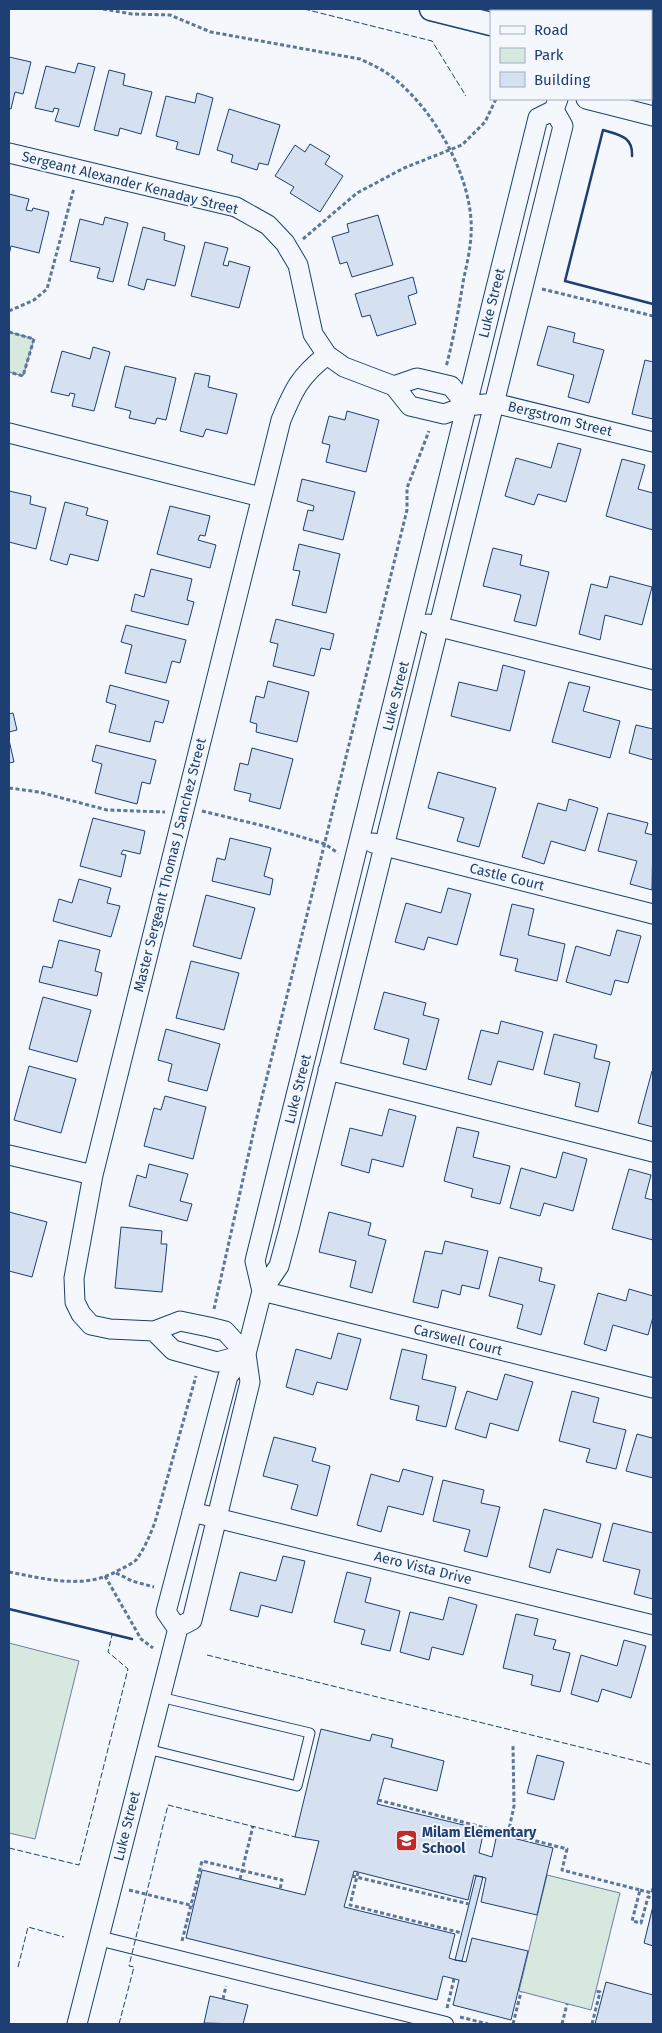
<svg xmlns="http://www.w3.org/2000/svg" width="662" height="2033" viewBox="0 0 662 2033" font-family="'Fira Sans',sans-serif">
<rect width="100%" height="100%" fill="#f4f7fb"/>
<path fill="#d7e8df" stroke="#687fa3" d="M9,332l25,7 -11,37 -14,-4z
M9,1643l70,18 -44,178 -26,-6z
M547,1875l73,18 -29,117 -72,-19z"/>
<path fill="#d5e0f0" stroke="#1d3f73" d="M9,57l22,5 -8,32 -8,-2 -4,17 -2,-1z
M78,63l17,4 -16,60 -24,-6 4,-12 -5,-1 -1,4 -18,-4 11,-42 29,7z
M109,70l16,4 -2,11 29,7 -11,42 -21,-6 -2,8 -24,-6z
M197,93l16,5 -14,57 -23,-6 2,-7 -22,-6 10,-40 29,7z
M229,109l51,16 -12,40 -9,-2 -2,7 -26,-8 2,-7 -16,-5z
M310,144l20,12 -5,8 18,12 -23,36 -30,-19 4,-6 -19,-11 20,-31 10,7z
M9,194l20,5 -3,11 6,1 1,-3 16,4 -10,41 -28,-7 -2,9z
M378,215l15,50 -41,12 -5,-15 -7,2 -8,-27 17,-5 -2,-8z
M105,217l23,6 -15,59 -16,-4 3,-10 -30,-7 10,-42 23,6z
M143,227l22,6 -1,7 21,6 -10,40 -28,-7 -3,11 -16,-5z
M205,242l23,6 -5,17 5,1 1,-5 21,6 -11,41 -48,-12z
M413,277l4,16 -9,3 8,28 -39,12 -7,-21 -8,2 -7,-23z
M548,326l27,7 -2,9 31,8 -15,53 -21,-6 6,-22 -37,-10z
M93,347l17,5 -16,59 -22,-5 3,-12 -5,-1 -1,3 -18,-4 11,-41 28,8z
M645,360l8,2v57l-21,-5z
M125,366l51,12 -10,42 -9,-2 -2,6 -26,-6 2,-7 -16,-4z
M195,373l15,3 -2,11 29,7 -10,40 -21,-5 -3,8 -23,-6z
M347,411l32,9 -13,52 -40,-10 4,-17 -8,-2 7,-27 16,4z
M558,443l23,6 -15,53 -28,-8 -4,11 -29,-9 11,-38 35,10z
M622,459l23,6 -7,24 15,4v37l-47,-14z
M302,479l53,13 -12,48 -40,-10 5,-20 5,1 1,-5 -17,-5z
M9,491l22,5 -1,8 16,4 -10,41 -27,-7z
M65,502l23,6 -2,7 22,6 -10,40 -28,-7 -3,11 -17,-5z
M170,506l40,10 -5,20 -5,-1 -2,5 18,5 -6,23 -53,-14z
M299,544l41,10 -14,59 -34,-8 8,-34 -7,-1z
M493,548l29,7 -2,10 29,7 -13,54 -22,-5 7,-26 -38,-9z
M151,569l41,10 -5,21 7,2 -6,23 -57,-14 4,-17 9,3z
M610,576l42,11 -10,38 -37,-10 -5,25 -21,-6 12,-50 16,4z
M276,619l58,15 -4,16 -9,-2 -7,28 -41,-10 5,-22 -8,-2z
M126,625l60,15 -6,23 -8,-2 -6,22 -41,-10 7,-28 -11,-3z
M503,665l22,6 -15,60 -59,-15 8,-34 38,9z
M268,681l41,11 -12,50 -41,-10 1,-8 -7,-2 6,-26 8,2z
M569,682l21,5 -7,24 37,10 -10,37 -58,-16z
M110,685l59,16 -6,22 -8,-2 -5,21 -41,-10 7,-27 -10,-3z
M13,713l4,17 -8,2v-18z
M636,725l17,4v31l-24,-7z
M9,740l5,22 -5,1z
M96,745l60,15 -6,24 -8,-2 -5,22 -42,-11 7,-29 -10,-3z
M252,748l41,11 -13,50 -31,-8 2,-7 -17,-4 6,-27 8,2z
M438,772l58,16 -17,59 -22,-6 7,-23 -36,-10z
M569,799l29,9 -13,43 -34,-10 -7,23 -22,-7 16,-54 28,8z
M608,813l40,10 -3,10 8,2 -1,55 -22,-6 7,-23 -39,-10z
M93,818l52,13 -5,23 -17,-4 -2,4 5,1 -5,22 -41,-11z
M230,838l41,10 -7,28 9,3 -3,16 -58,-14 5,-23 8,2z
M79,879l32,9 -4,15 13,3 -9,31 -58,-16 6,-22 13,4z
M448,888l23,6 -14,51 -29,-8 -4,13 -29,-8 11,-39 35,10z
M206,895l49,13 -14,51 -48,-13z
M512,904l22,5 -6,26 37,9 -8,37 -42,-10 3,-12 -18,-4z
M617,930l24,6 -13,47 -13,-3 -4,15 -45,-13 10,-36 34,10z
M59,940l41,10 -5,21 7,2 -5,23 -58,-14 4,-16 9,2z
M191,961l48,12 -15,57 -48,-12z
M384,992l42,11 -3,12 16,4 -13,51 -23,-6 6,-25 -35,-10z
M43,997l48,13 -14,52 -48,-13z
M501,1021l42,11 -10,38 -35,-9 -7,24 -23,-6 13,-49 17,4z
M166,1029l54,15 -13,47 -39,-10 4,-17 -14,-4z
M554,1034l43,11 -3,13 16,4 -12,50 -23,-6 5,-23 -36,-9z
M29,1066l47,13 -15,54 -47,-13z
M652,1071l1,1v55l-15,-4z
M165,1096l41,11 -13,52 -49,-13 10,-38 7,2z
M389,1109l27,7 -13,51 -31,-8 -3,14 -28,-8 9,-37 32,8z
M457,1127l22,5 -6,25 37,9 -10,38 -29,-7 2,-8 -29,-8z
M563,1152l24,7 -14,52 -29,-8 -4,13 -30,-8 11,-40 35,10z
M149,1164l39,10 -8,27 12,3 -5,17 -58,-15 8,-31 9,3z
M629,1169l22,6 -6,23 8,2v40l-41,-11z
M9,1212l38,10 -15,55 -23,-6z
M329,1212l42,11 -3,12 18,5 -14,53 -22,-6 6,-26 -37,-9z
M121,1227l41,4 -1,13h6l-5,48 -47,-4z
M445,1241l43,10 -9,38 -17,-4 -2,10 -18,-5 -4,18 -25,-6 12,-51 17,3z
M499,1257l43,11 -3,13 16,4 -14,50 -24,-7 6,-23 -34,-9z
M629,1289l24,7v21l-5,18 -35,-10 -7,26 -22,-7 14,-51 28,8z
M338,1333l23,6 -14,51 -30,-8 -4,13 -27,-8 10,-38 35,10z
M402,1349l25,6 -5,24 34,8 -10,40 -30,-7 3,-14 -29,-7z
M505,1374l28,8 -15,49 -28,-8 -4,15 -31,-9 12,-38 30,9z
M572,1391l27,7 -6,24 33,8 -10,39 -30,-7 4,-13 -31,-8z
M637,1434l15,4 1,-4v44l-27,-7z
M274,1437l42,11 -4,13 18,5 -13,50 -26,-7 7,-24 -35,-9z
M403,1469l30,8 -10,38 -35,-9 -7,26 -24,-7 14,-51 28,8z
M443,1480l41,10 -3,13 19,4 -13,50 -23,-6 6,-21 -37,-9z
M544,1509l57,15 -9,34 -35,-9 -7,24 -21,-6z
M613,1523l40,10v66l-19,-5 6,-24 -37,-9z
M283,1556l22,5 -13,52 -31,-8 -3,12 -28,-7 10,-38 36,9z
M347,1572l24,6 -6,24 35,9 -10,40 -29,-7 4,-14 -31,-8z
M449,1597l28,8 -14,50 -31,-8 -3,13 -29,-8 10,-40 33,8z
M516,1614l22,5 -4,16 22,5 -3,9 17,4 -10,39 -29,-7 2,-10 -30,-7z
M624,1640l22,6 -15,52 -29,-9 -4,13 -27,-8 10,-39 36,11z
M321,1729l49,12 2,-7 21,5 -2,8 53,14 -7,30 -53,-13 -7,26 107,26 -5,23 13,4 5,-23 56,14 -16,67 -56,-13 5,-24 -12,-3 -6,25 -114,-29 -10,36 111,27 -6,24 6,2 11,2 6,-24 56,13 -17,69 -58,-15 6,-25 -16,-4 -6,24 -251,-62 16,-68 103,25 14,-54 -24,-4z
M537,1755l27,7 -10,38 -27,-7z
M476,1876l7,1 -21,84 -7,-1z
M653,1906v40l-9,-3z
M606,1982l47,13v29h-58z
M210,1996l38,9 -5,19 -39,-1z"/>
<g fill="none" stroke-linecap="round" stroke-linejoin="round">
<defs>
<path id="service" d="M147,1749l150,37 13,-53 -150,-36"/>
<path id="pedestrian" d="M98,1938l348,86"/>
<path id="minor" d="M586,99l67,17
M9,153l227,54 32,18 17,18 13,22 15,69 14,21 17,12 50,19 16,20 34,8 23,-8 27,-3 159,39
M394,386l23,-8 34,8 16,20
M9,433l252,64
M428,624l225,56
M373,843l280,71
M328,1070l325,82
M9,1155l84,20
M262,1291l-7,-30 283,-1143 16,-8
M262,1291l391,97
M154,1331l19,19 44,12 29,-8
M246,1354l-21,-23 -16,-4 -29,-6 -26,10 -44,-2 -19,-4 -10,-11 -6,-12 -1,-24 19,-103 188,-755c13,-31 19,-44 46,-65
M192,1512l461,113
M177,1628l15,-8 58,-238 -4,-28
M77,2024l100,-392v-4l-11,-16 62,-236 18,-22 16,-63 17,-25 10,-37 274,-1103 -9,-16 4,-11"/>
<path id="tertiary" d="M431,9l60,15
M581,9l10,2
M651,26l2,1
M651,63h2"/>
</defs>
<use href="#service" stroke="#1d3f73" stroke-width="11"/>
<use href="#pedestrian" stroke="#1d3f73" stroke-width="16"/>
<use href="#minor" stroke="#1d3f73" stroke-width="21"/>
<use href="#tertiary" stroke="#1d3f73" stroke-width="25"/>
<path stroke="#5e769c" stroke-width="3" stroke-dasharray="4 2.5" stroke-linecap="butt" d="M103,9l29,5 38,1 41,17 149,27c13,6 26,12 36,21 41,34 79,102 75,156 -1,14 -4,28 -7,41 -5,30 -10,60 -18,90
M303,239l54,-46 47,-25 58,-23 23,-23 11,-23
M542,289l111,27
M9,311l25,-11 13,-11 27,-101
M9,332l25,7 -11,37 -14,-4
M9,788l30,4 68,18 58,2
M202,811l62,15 61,18 13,9
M214,1309l42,-188 151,-611v-22l22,-57
M9,1572c37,7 76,18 110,-2 6,-3 13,-6 17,-10 9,-12 14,-25 19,-38l41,-146
M116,1573l16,8 22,6
M105,1576l36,63 12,9
M378,1800l189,49 -5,21 78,20 -8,31 9,2 7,-26 5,1
M508,1834l6,-28 -1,-60
M358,1872l-8,33 112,28
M352,1876l117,28
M240,1879l13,-53
M129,1890l65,16
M640,1890l12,3 1,-6
M182,1941l20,-80 80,19 -2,9
M223,1999l3,-13
M447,2008l7,-29
M460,2017l28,7
M513,2024l8,-32
M562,2024l5,-20
M592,2024l8,-32 -4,-1"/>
<use href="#service" stroke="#f4f7fb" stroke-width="9"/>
<use href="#pedestrian" stroke="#f4f7fb" stroke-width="14"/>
<use href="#minor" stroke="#f4f7fb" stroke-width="19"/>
<use href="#tertiary" stroke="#f4f7fb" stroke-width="22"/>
<path stroke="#1d3f73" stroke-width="1" stroke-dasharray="6 2.5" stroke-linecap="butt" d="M304,9l128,32 34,55
M207,1655l446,110
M9,1848l70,17 49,-196 -20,-17 4,-17
M18,1967l10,-40 36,10
M119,2024l15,-57 -5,-1 39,-161 127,32"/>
<path stroke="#1d3f73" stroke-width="2.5" d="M632,156c1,-20 -13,-21 -29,-26l-38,151 88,23
M9,1609l123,30"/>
</g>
<defs>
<symbol id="school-square" viewBox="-11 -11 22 22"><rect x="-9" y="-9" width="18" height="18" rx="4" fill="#c62828" stroke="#f4f7fb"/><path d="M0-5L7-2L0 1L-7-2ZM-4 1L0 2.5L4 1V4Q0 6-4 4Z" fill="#fff"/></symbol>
</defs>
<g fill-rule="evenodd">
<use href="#school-square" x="394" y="1828" width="25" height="25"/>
</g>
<g text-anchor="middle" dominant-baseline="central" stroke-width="4" stroke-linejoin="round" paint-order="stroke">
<g font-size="14" fill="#1d3f73" stroke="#f4f7fb">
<text transform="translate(130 183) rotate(14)">Sergeant Alexander Kenaday Street</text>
<text transform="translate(492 303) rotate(-76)">Luke Street</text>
<text transform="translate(560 419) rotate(14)">Bergstrom Street</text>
<text transform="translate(396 696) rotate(-76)">Luke Street</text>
<text transform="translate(170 865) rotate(-76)">Master Sergeant Thomas J Sanchez Street</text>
<text transform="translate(507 877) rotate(14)">Castle Court</text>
<text transform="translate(298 1089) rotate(-76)">Luke Street</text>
<text transform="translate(458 1340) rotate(14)">Carswell Court</text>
<text transform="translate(423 1568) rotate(14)">Aero Vista Drive</text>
<text transform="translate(127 1826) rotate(-76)">Luke Street</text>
</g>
<g font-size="14" font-weight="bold" fill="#1d3f73" stroke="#f4f7fb" text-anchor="start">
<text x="422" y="1832">Milam Elementary<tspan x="422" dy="16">School</tspan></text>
</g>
</g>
<rect width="662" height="2033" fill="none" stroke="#1d3f73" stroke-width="20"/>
<rect x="490" y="10" width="162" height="90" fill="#f4f7fb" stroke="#9eadc5"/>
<rect x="500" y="26" width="25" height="8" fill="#f4f7fb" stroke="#9eadc5"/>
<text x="534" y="35" font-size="15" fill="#1d3f73">Road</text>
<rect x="500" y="48" width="25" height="15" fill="#d7e8df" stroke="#9eadc5"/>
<text x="534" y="60" font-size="15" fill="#1d3f73">Park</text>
<rect x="500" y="72" width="25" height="15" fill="#d5e0f0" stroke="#9eadc5"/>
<text x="534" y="85" font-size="15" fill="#1d3f73">Building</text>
</svg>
